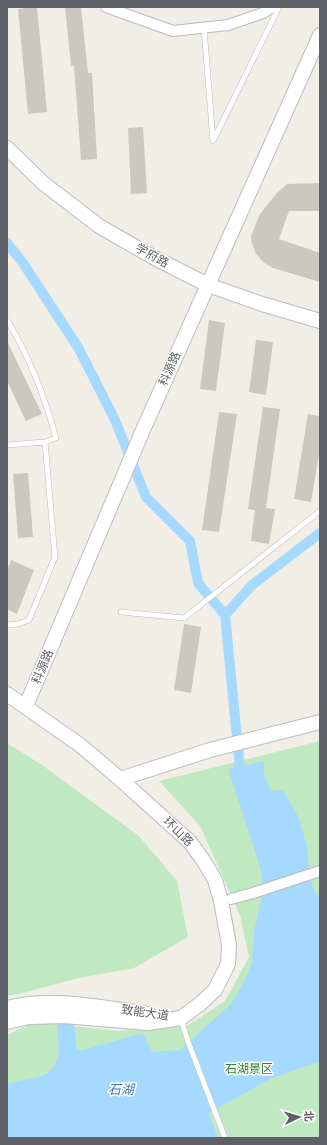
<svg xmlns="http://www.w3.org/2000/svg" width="327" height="1145" viewBox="0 0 327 1145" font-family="Signika,'Noto Sans SC',sans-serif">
<rect width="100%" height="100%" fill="#f0eee5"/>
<path fill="#c1e9c1" d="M320,741v397h-313v-103l27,-13 84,9 71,-6 36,-24 24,-44 -9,-42 -40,-89 -41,-45z
M7,743l35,22 97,71 38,45 11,56 -54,31 -56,10 -55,15 -16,3z"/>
<path fill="#a6d9ff" d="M264,761v13l7,17 12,-1 15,26 9,30 2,28 3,12 8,13v164h-4l-44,15 -63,35 9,25h-211v-54c11,-4 23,-4 34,-8 23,-7 17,-33 16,-52l17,-1 3,27 3,1 63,-18 9,19 28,-2 50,-45 13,-21 9,-21 2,-33 7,-30 1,-26 -10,-32 -24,-73z"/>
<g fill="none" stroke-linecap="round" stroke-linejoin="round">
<path stroke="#a6d9ff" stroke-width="10" d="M7,243l16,20 56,86 36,71 31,77 44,44 8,42 27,32 16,164
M225,615l27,-30 68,-52"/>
</g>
<path fill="#cbc8c2" d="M37,7l10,105 -19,2 -10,-105z
M65,7h16l7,66h4l5,86 -16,1 -7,-94h-3z
M143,127l4,66 -16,1 -3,-66z
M320,183v28h-31l-10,28 41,14v29l-47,-14 -10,-6 -7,-8 -4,-10 -1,-8 9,-22 17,-21 10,-9z
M209,320l16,3 -9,68 -16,-2z
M256,340l17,2 -7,53 -17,-3z
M7,341l35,73 -16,7 -19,-40z
M263,407l17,2 -14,99 9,1 -6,35 -18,-3 4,-31 -7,-1z
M219,412l18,2 -18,118 -17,-2z
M308,414l12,2v33l-9,53 -17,-3z
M28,473l5,64 -15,1 -5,-64z
M11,560l23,10 -17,44 -10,-5v-38z
M184,624l17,3 -10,66 -17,-3z"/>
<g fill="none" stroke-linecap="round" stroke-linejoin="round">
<defs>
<path id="lane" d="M204,28l9,113 66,-134
M7,320c22,36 38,77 49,118l-11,4 -38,3
M121,612l63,6 136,-107
M7,625l11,-1 11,-4 26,-63 -10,-115
M181,1019l6,20 38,99"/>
<path id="street" d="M106,7l67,24 55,-6 35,-12 9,-6
M231,899l22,-6 67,-22"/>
<path id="secondary" d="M7,148l36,35 56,43 54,31 55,28 54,19 58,17
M7,694l73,51 40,34 70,63 13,18 12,20 6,21 8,44 -1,19 -13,26 -15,14 -19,14 -33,5 -84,-7 -35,1 -22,5
M26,706l117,-276 177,-395
M120,779l90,-29 110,-28
M7,1008c45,-12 96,0 142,6"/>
</defs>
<use href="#lane" stroke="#b8bbc0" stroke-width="6"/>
<use href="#street" stroke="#b8bbc0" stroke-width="12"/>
<use href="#secondary" stroke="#b9bcc2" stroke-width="16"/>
<use href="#lane" stroke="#fff" stroke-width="5"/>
<use href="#street" stroke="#fff" stroke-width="10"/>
<use href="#secondary" stroke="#fff" stroke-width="14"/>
</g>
<g text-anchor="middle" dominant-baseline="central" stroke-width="3" stroke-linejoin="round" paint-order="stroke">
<g font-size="12" fill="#5d6167" stroke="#fff">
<text transform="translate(152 256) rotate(29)">学府路</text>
<text transform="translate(170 369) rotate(-66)">科源路</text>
<text transform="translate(43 667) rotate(-67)">科源路</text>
<text transform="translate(178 832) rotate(44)">环山路</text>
<text transform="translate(145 1013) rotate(8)">致能大道</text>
</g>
<g font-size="12" fill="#308233" stroke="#fff">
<text x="249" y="1069">石湖景区</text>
</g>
<g font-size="13" font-style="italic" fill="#3d79b8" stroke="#fff">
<text x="121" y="1090">石湖</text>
</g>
</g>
<rect width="327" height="1145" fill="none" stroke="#5d6167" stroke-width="16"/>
<g transform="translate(299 1117) rotate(85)" stroke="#ffffff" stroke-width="3" paint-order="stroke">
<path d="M0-3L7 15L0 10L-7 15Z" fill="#5d6167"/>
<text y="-6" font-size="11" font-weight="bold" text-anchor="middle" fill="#5d6167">北</text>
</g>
</svg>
